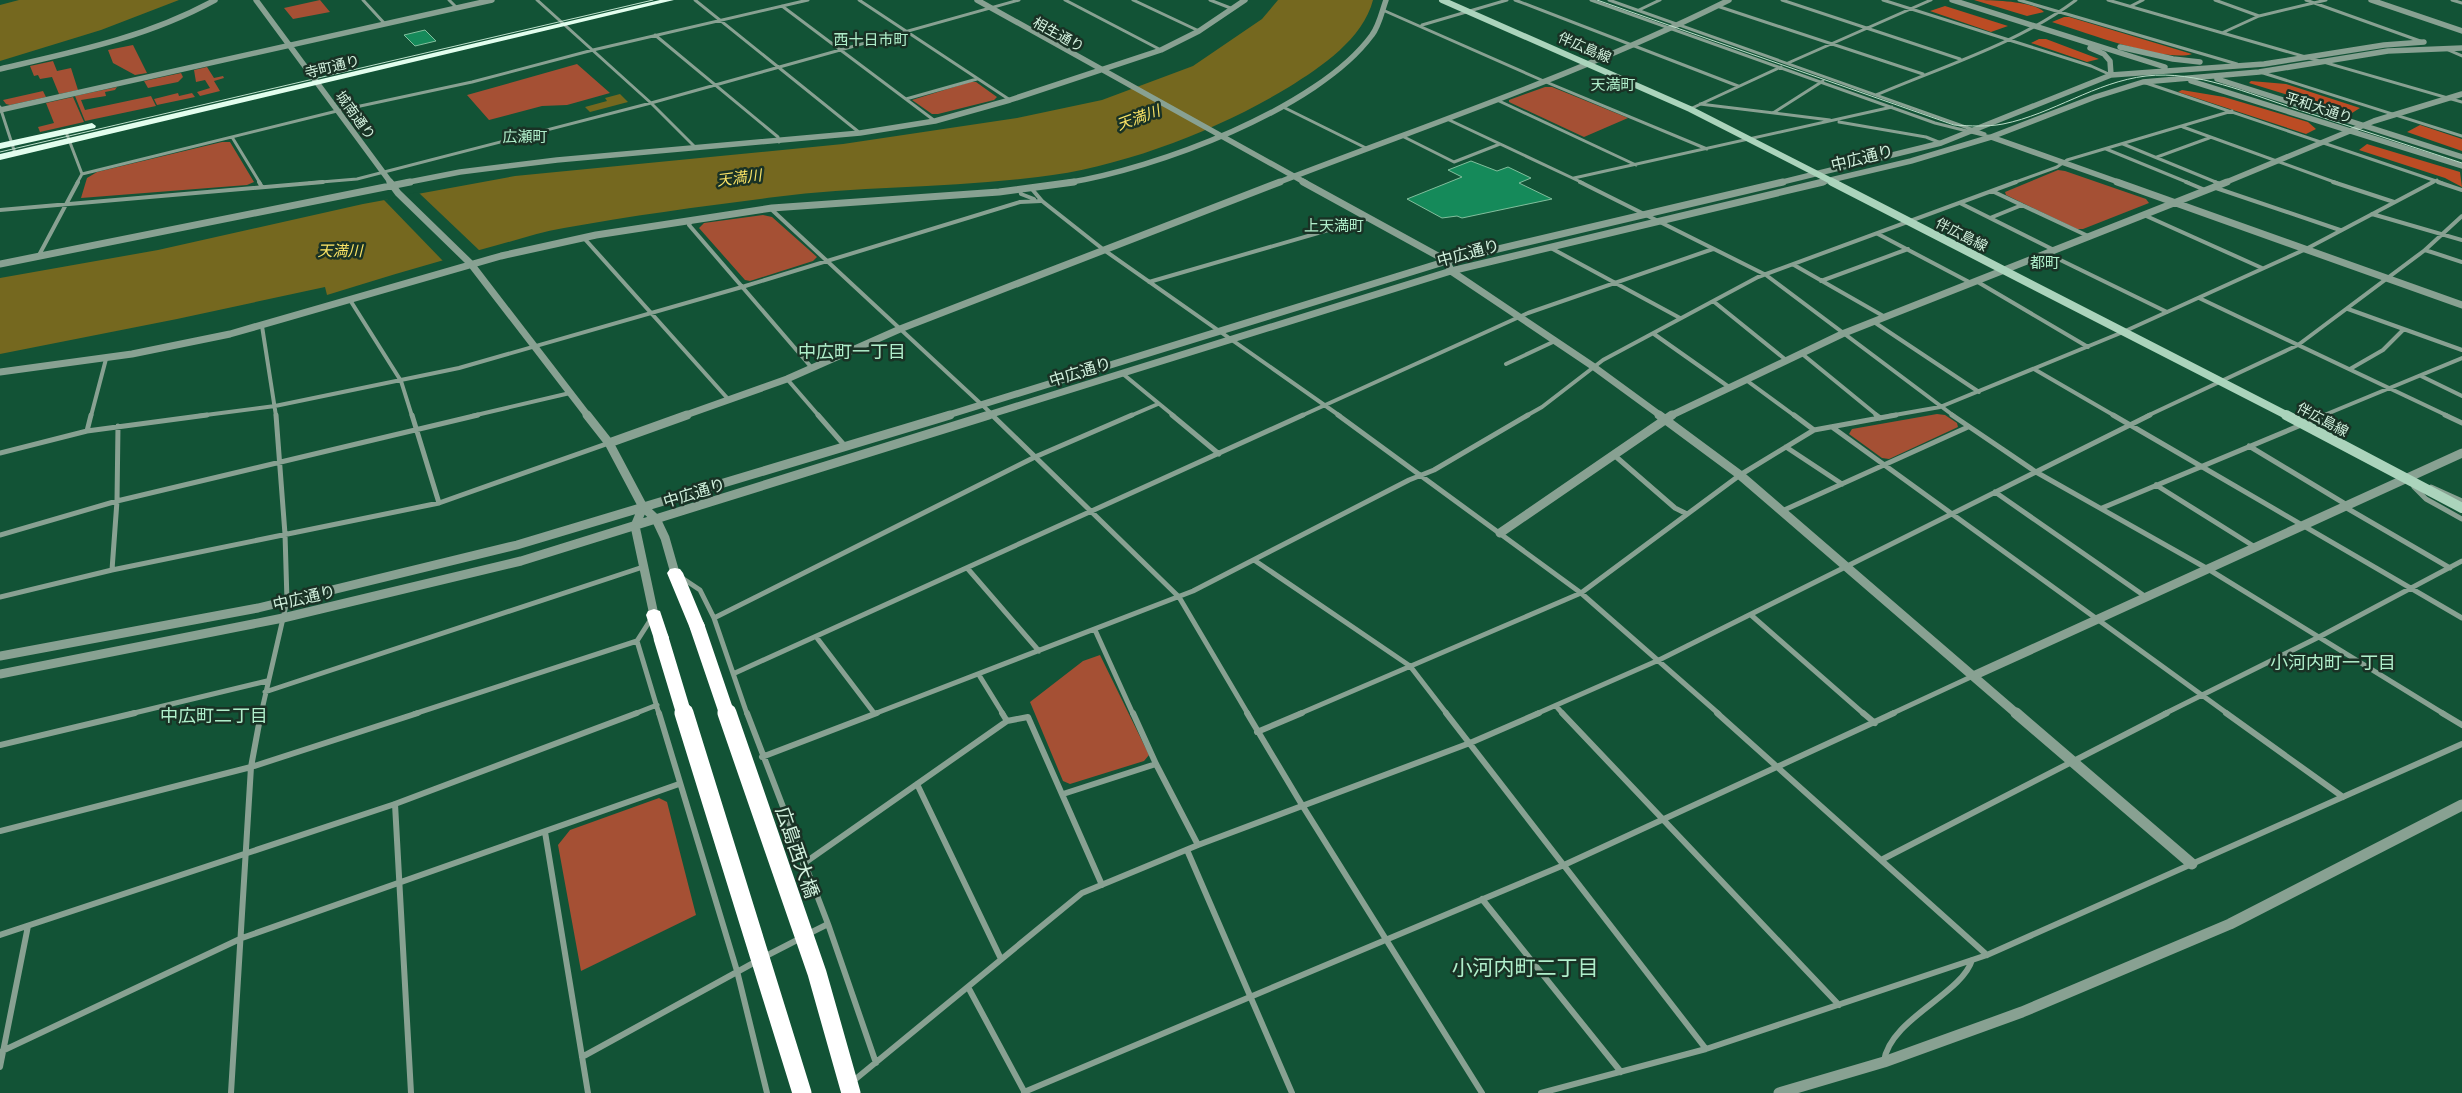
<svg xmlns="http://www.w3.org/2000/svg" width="2462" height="1093" viewBox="0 0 2462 1093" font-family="'Exo 2','Noto Sans JP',sans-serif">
<rect width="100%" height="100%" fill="#125336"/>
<path fill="#a55034" d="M320,0l10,12 -37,7 -9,-11z
M133,45l14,28 -12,2 -22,-12 -5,-13z
M53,61l4,10 14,-3 7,22 -19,4 -7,-17 -12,2 -2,-4 -4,1 -4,-10z
M577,64l33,29 -43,12 -25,1 -53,14 -22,-25z
M207,67l7,11 9,-2 1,2 -10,3 6,10 -20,5 -3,-4 13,-4 -5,-8 -9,2 -2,-12z
M181,73l2,4 -5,5 -30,6 -4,-7z
M970,82h6l21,15 -3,3 -56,14h-6l-20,-14z
M117,87l-2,3 -10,2 1,4 -25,4 4,10 66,-14 5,10 -71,15 -10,-25z
M1545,87h7l76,31 -44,19 -75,-35v-2z
M43,91l3,6 -36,8 -4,-1 -3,-4z
M178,93l1,3 13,-3 3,4 -38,8 -3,-6z
M73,97l11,25 -44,10 -2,-5 16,-4 -8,-20z
M222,142h8l24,40 -7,3 -166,13 6,-20 10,-6z
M2058,170l7,1 81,28 3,4 -66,26h-6l-71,-34 -1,-3z
M763,215l9,2 45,40 -4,4 -63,20 -5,-1 -46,-52 5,-5z
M1937,414l8,1 12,8 1,4 -69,32 -7,-1 -33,-24 3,-5z
M1100,655l49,100 -5,6 -74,23 -7,-3 -33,-79 53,-41z
M659,798l8,4 29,113 -115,56 -23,-126 12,-15z"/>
<path fill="#bc4c24" d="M1974,0c17,0 59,1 70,12l-17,4z
M1945,6l63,20 -17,6 -61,-21z
M2064,17h5l123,37c-26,9 -111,-23 -140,-32z
M2039,39h7l53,20 -12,3 -56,-19z
M2251,81l35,3 74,24 -8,5h-6l-97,-30z
M2182,90l42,7 84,25 8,7 -10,5 -128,-42z
M2420,125l42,14v12l-55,-19z
M2367,144l93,28 2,15 -17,-9 -86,-28z"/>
<path fill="#75681f" d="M19,0h160l-78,30 -101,31v-56z
M1278,0h95c-10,39 -52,67 -84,87 -73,44 -166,80 -251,90 -87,11 -176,9 -263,20 -70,9 -141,18 -211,31 -24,4 -47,12 -70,18 -56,15 -112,32 -167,49l-2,-8 -148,32 -177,35v-76l158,-28 205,-46 152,-28 328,-32 174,-26 85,-18 91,-34 69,-47z
M620,94l8,8 -38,10 -5,-5 22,-6 -2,-3z"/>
<path fill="#125336" d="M418,192l62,59 -37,10 -59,-61z"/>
<path fill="#158a5a" stroke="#82bf9d" d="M425,30l11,11 -21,5 -11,-11z
M1471,161l26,10 11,-4 23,11 -12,5 33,16 -90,19 -5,-2 -15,2 -35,-19 55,-22 -14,-7z"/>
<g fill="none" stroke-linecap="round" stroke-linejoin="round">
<path stroke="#88a192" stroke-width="3" d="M363,0l22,24
M449,0l8,8
M537,0l114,103 45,45
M695,0l165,133
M859,0l151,100
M1065,0l96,50
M1133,0l66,31
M1210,0l23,9
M1515,0l223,86
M1591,0l344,123 56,14
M1609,0l376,134
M1782,0l178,59
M1883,0l208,66 20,9
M2019,0l218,64
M2108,0l354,102
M2215,0l44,16
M2306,0l117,42
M2452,0l10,3
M782,6l153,115
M1717,6l206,68
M2131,6l12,-6
M1639,10l21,-10
M1385,11l161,71 161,67
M1422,25l85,-25
M2224,32l35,-16 67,-16
M655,35l123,102 1,5
M2446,49l16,7
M1788,63l143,-63
M2260,72l202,64
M2143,82l299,101
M1876,95c65,-28 143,-52 200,-95
M906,99l71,-20
M1497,100l139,65
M1700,104l130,16
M0,107l15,46
M1283,107l85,42
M1690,109l91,-42
M1773,113l50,-32
M1447,119l136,64
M1839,122l87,15 15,6
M2183,127l154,56
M66,132l16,42 -5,9
M1402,136l52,26 46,-18
M232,137l28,46
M2123,144l95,39
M2106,149l83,34
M2157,157l52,-19
M82,174l255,-63 135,-29 121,-32 215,-50
M1574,178l318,-71
M309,183l48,-4 294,-76 368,-103
M2013,183l44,-16 10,-7 165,-49
M2431,183l6,-3"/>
<path stroke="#88a192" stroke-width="4" d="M259,182l3,5
M1580,182l186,93 188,141
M2186,182l19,8
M2215,182l5,2
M2333,182l61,20
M2438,182l24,8
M2213,187l127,43
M1031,188l11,13 62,49 236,166
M1020,190l1,4 13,5
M1992,191l96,45
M1960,203l94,47
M771,209l223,207
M0,210l323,-28
M2372,214l90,26
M2144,215l118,53
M1990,218l32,-13
M691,221l-2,4 123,143
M1878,234l93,49
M583,237l146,163
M1549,247l131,71
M2425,250l37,12
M2046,253l121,59
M38,257l40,-75
M1794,265l91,52
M1821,281l87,-32
M1976,281l112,66
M1149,282l221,-64
M2199,298l249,118
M350,300l51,81 11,35
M1713,301l73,59
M2348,309l114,41
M1874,322l105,70
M262,326l14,90
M1654,334l75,53
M1801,353l77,63
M1506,364l49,-23
M2034,369l81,47
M2350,369l33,-19 21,-21
M1123,374l51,42
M2421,376l41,20
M787,379l32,37
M1746,380l49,36
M91,416l15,-57
M198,416l77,-10 184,-38 283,-81 278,-85 21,-1
M472,416l98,-23
M1130,416l28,-12
M1301,416l227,-103 185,-64
M1526,416l16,-9 61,-47 155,-83 258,-95
M1889,416l51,-9 183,-75 183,-83 127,-67
M2147,416l151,-71 127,-95 37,-34
M2322,416l140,-58"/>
<path stroke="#88a192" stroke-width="5" d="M412,415l27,88
M818,415l27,31
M992,415l187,182 69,117
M1172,415l47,39
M1338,415l243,178 138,121
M1794,415l20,15
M1876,415l4,3
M1952,415l84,57 172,97 236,145
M2113,415l349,203
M2445,415l17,8
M1832,427l396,287
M87,431l4,-16
M2249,446l98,59
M1786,447l56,37
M0,453l87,-22 120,-16
M1614,455l61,53 12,6
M2156,485l99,62
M2414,487l12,12 36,20
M2431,487l31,14
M1995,492l151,105
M2345,507l105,61
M2102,508l223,-93
M1782,511l186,-84
M0,535l117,-34 361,-86
M1254,560l156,106 37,48
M968,569l71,82
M112,570l5,-69 1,-75
M682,578l18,12 14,28 33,96
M0,597l112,-27 327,-67 170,-60
M1751,615l113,99
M714,618l321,-161 97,-42
M651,619l-14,22 22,73
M1095,630l38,84
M817,638l57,75
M735,673l568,-258
M979,675l24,39
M265,692l378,-125
M1556,706l7,8
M130,714l137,-33
M261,714l26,-113 -2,-67 -9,-119
M414,714l223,-73
M634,714l23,-9
M874,714l319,-123 216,-111 25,-10 94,-55
M1299,714l282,-121 159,-118 74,-45 82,-15
M1536,714l123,-54 491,-245
M1891,714l82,-38
M2164,714l155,-77 143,-76"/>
<path stroke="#88a192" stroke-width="6" d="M659,713l78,258 30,122
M747,713l81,211 48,139
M1002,713l5,8
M1133,713l23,51 42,81
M1247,713l55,92 180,288
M1446,713l260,336
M1562,713l277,292
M1717,713l270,242
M1863,713l12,10
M2226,713l117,84
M2442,713l20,12
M1257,732l45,-19
M0,745l135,-32
M762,757l115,-44
M917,784l84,175
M1063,794l93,-30
M395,804l16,289
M0,831l251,-64 167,-54
M545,832l43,261
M1187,850l105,243
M1883,859l284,-146
M803,864l204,-143 21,-4 74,168
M1482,899l139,173
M808,934l20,-10
M0,935l395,-131 242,-91
M764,957l37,-19
M968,987l57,106
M0,1052l242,-114 437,-154
M582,1057l175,-96
M1884,1061c6,-42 78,-67 88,-101
M0,1067l28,-141
M852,1082l230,-189 116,-48 272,-102 69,-30
M1024,1092l540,-227 330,-152
M231,1093l20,-326 10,-54
M1541,1093l165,-44 281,-94 475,-211"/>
<path stroke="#88a192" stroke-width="5.5" d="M256,0l135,183
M977,0l329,183
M1952,0l213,67
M2371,0l91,31
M2120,47l53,12 27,3
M2090,48l14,6 6,7 1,14
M0,69c74,-17 148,-32 215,-69
M2217,79l245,78
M2191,81l271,85
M0,110l492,-110
M1991,137l130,46
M404,183l56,-11 97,-12 303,-27 75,-12 75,-21 151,-50 38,-19 46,-31
M1066,183c89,-14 252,-74 306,-148 7,-9 10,-24 14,-35
M1277,183c152,-59 306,-110 452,-183
M1778,183l163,-40 170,-68 153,-11 120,-19 40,-3
M1818,183l93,-22 80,-24 104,-40 48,-15 116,-10 129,-21 74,-3
M2224,183l150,-62 88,-27"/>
<path stroke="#88a192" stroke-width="7" d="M390,182l8,11 73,71 117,152
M1303,182l144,79 4,10 143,96 67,49
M2117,182l345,123
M0,264l410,-82
M0,372l132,-18 98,-20 271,-78 95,-21 176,-27 227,-16 75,-10
M683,416l104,-37 113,-50 380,-147
M945,416l502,-155 336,-79
M985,416l466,-145 372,-89
M1670,416l172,-82 385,-152"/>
<path stroke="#88a192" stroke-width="9" d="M587,415l22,28 34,64 13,12 9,19 10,35
M1659,415l81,60 277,239
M609,443l78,-28
M643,507l-8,19 19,89
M1500,533l172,-118
M0,656l258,-48 259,-63 433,-130
M0,674l283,-56 238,-57 468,-146
M1973,676l489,-223"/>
<path stroke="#88a192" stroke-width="11" d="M2016,713l176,151
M1779,1093l105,-31 138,-50 208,-88 232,-119"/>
<path stroke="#abd4bc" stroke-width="6" d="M1442,0l248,109 145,74"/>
<path stroke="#abd4bc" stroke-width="8" d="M1832,182l456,234"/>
<path stroke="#abd4bc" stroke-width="10" d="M2286,415l176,93"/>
<path fill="#e2feee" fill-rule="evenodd" d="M660,0h14l-674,160v-6z
M92,123l4,3 -1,2 -95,21v-6z"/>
<path fill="#fff" fill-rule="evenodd" d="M675,568l5,1 3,4 22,53 -2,4h-12l-2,-4 -22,-53 3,-4z
M654,609l6,2 9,27 -2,4h-12l-9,-27 2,-4z"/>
<path stroke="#bcdfca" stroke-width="1" d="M1597,0l357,125c16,1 33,2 49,-1 50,-10 92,-42 143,-48 51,-6 103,18 150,33 56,18 111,36 166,54
M0,152l653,-152"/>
<path stroke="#fff" stroke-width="15" d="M697,626l30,88
M661,638l23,76"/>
<path stroke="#fff" stroke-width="19" d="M684,713l118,380
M727,713l90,260 34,120"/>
</g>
<g text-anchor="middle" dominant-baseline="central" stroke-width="5" stroke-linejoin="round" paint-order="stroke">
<g font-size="14" fill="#d2f1de" stroke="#193225">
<text transform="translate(1059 34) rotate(29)">相生通り</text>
<text transform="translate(1585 47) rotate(23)">伴広島線</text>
<text transform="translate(332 66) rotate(-14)">寺町通り</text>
<text transform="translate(2319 107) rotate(18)">平和大通り</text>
<text transform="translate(356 115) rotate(54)">城南通り</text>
<text transform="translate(1962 234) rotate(27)">伴広島線</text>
<text transform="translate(2323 419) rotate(28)">伴広島線</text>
</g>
<g font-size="15" fill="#b0efcb" stroke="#193225">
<text x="871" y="39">西十日市町</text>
<text x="1613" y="84">天満町</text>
<text x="525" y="136">広瀬町</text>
<text x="1334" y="225">上天満町</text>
<text x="2045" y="262">都町</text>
</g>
<g font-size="15" font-style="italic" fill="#fbe466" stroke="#193225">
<text transform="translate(1138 117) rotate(-20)">天満川</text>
<text transform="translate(739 177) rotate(-7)">天満川</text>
<text x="340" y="250">天満川</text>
</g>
<g font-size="16" fill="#d2f1de" stroke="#193225">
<text transform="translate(1862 157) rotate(-14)">中広通り</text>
<text transform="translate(1468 252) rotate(-15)">中広通り</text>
<text transform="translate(1080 371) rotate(-17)">中広通り</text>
<text transform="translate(694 492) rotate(-17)">中広通り</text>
<text transform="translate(304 597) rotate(-13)">中広通り</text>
</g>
<g font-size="18" fill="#b0efcb" stroke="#193225">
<text x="852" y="351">中広町一丁目</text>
<text x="2333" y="662">小河内町一丁目</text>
<text x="214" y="715">中広町二丁目</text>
</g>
<g font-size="19" fill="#d2f1de" stroke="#193225">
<text transform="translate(798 852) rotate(71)">広島西大橋</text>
</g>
<g font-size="21" fill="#b0efcb" stroke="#193225">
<text x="1525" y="966">小河内町二丁目</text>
</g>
</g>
</svg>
